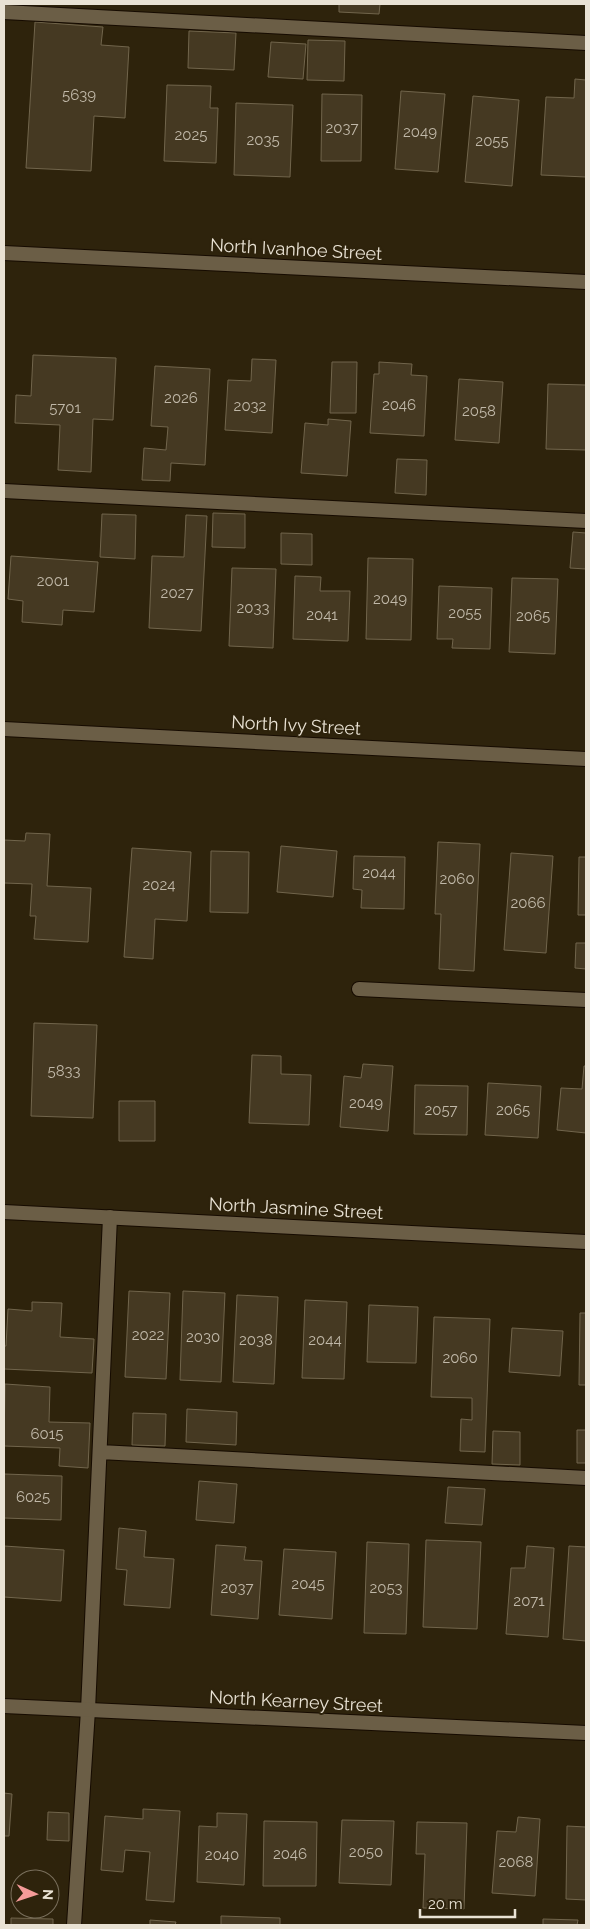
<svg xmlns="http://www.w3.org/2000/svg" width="590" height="1929" viewBox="0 0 590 1929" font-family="Raleway,sans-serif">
<rect width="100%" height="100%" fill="#2e230c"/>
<path fill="#453922" stroke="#71654c" d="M339,4h41l-1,10 -40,-2z
M35,22l68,5 -2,18 28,2 -4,71 -31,-2 -3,55 -65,-3z
M189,31l47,2 -2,37 -46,-2z
M308,40l37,1 -1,40 -37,-1z
M271,42l35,2 -3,35 -35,-2z
M575,79l11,1v97l-45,-2 5,-78 28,1z
M167,85l44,1 -1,22h8l-2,55 -52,-2z
M401,91l44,3 -7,78 -43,-3z
M322,94l40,1 -1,66h-40z
M473,96l46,4 -7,86 -47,-4z
M236,103l57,2 -3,72 -56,-2z
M33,355l83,3 -3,62 -20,-1 -2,53 -33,-2 2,-45 -45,-2 1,-28 15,1z
M252,359l24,1 -4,73 -47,-3 3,-50 23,1z
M332,362h25l-1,51h-26z
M379,362l33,2 -1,11 16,1 -3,60 -54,-3 4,-59h5z
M155,366l55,3 -5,96 -34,-2 -1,18 -28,-1 2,-32 22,2 2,-23 -17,-1z
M459,379l44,3 -4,61 -44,-3z
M548,384l38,1v65l-40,-1z
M328,419l23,2 -4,55 -46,-3 4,-50 23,2z
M397,459l30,1 -1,35 -31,-2z
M213,513l32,1v34l-33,-1z
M102,514l34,1 -1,44 -35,-2z
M186,515l21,1 -6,115 -52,-3 3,-72 32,1z
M573,532l13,1v36l-16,-1z
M281,533l31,1v31l-31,-1z
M11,556l87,6 -4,50 -31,-2 -1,15 -40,-3 1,-21 -15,-2z
M368,558l45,1 -2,81 -45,-1z
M232,568l44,1 -3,79 -44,-2z
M295,576l26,1 -1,14h30l-2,50 -55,-2z
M512,578l46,1 -3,75 -46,-2z
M439,586l53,2 -2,61 -38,-1 1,-9h-16z
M26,833l24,1 -3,52 44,2 -3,54 -54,-3 2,-23h-6l2,-32 -28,-1v-43l21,1z
M438,842l42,2 -6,127 -35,-2 2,-55h-6z
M281,846l56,5 -4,46 -56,-5z
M132,848l59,4 -4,69 -32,-2 -2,40 -29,-2z
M211,851l38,1 -1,61 -38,-1z
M511,853l42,3 -7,97 -42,-3z
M354,856l51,1 -1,52 -43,-1 1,-18 -9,-1z
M579,857h7v58h-8z
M576,943h10v26l-11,-1z
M34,1023l63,2 -4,93 -62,-2z
M252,1055l29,1v18l30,1 -2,50 -60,-2z
M363,1064l30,2 -5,65 -48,-4 4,-51 17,2z
M584,1066h2v67l-29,-3 4,-42 21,1z
M488,1083l53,3 -3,52 -53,-3z
M415,1085l53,1 -1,49 -53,-1z
M119,1101h36v40h-36z
M129,1291l41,2 -4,86 -41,-2z
M183,1291l42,2 -4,89 -41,-2z
M237,1295l41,2 -4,87 -41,-2z
M305,1300l42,2 -3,77 -42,-1z
M32,1302l30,1 -2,34 34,2 -2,34 -88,-4v-23h2l2,-37 24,2z
M369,1305l49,2 -2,56 -49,-1z
M580,1313h6v72h-7z
M434,1317l56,2 -5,133 -25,-1 1,-32 11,1v-22l-41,-1z
M512,1328l51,3 -3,45 -51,-4z
M5,1384l45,3 -1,35 41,1 -2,45 -29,-2 1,-18 -56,-2z
M187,1409l50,3 -1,33 -50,-3z
M133,1413l33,1 -1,32 -33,-1z
M577,1430h9v33h-9z
M493,1431l27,1v33l-28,-1z
M4,1474l58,2 -1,44 -57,-2z
M199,1481l38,3 -3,39 -38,-3z
M448,1487l37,2 -3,36 -37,-2z
M119,1528l27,3 -2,26 30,2 -4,49 -46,-3 3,-35 -11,-1z
M426,1540l55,2 -4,87 -54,-2z
M367,1542l42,2 -3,90 -42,-1z
M216,1545l30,2 -2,13 18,1 -4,58 -47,-4z
M4,1546l60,4 -3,51 -57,-4z
M527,1546l27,2 -6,89 -42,-3 5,-66h14z
M569,1546l17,1v94l-23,-2z
M284,1549l52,3 -4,67 -53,-4z
M4,1793l8,1 -3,42h-5z
M143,1809l37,2 -6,91 -28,-2 4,-48 -25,-2 -2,22 -22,-2 4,-54 38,3z
M48,1812l21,1v28l-22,-1z
M217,1813l30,1 -3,71 -47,-3 2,-56 18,1z
M518,1817l22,2 -5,77 -43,-3 5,-62 19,1z
M342,1820l52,1 -3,64 -52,-2z
M264,1821l53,1 -1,64h-53z
M417,1822l50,1 -3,86 -41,-1 2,-54h-9z
M567,1826l19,1v73l-20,-1z
M221,1916l59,2v7h-59z
M11,1918l42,1v6h-42z
M543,1919l35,1 -1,5h-34z
M150,1920l26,2 -1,3h-25z"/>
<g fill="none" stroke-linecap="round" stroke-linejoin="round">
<defs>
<path id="service" d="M4,12l582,31
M4,491l582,30
M359,989l227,11
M100,1452l486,26
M74,1925l14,-215 22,-493"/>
<path id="minor" d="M4,253l582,29
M4,729l582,30
M4,1212l582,30"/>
<path id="tertiary" d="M4,1706l582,27"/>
</defs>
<use href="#service" stroke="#160b00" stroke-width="16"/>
<use href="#minor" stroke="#160b00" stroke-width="16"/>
<use href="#tertiary" stroke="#160b00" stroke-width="16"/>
<use href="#service" stroke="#6b5e46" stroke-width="14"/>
<use href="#minor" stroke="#6b5e46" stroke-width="14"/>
<use href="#tertiary" stroke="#6b5e46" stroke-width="14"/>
</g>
<g text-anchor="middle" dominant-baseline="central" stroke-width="4" stroke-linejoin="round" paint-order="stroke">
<g font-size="15" fill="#c0b8a8">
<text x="79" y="95">5639</text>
<text x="342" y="128">2037</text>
<text x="420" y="132">2049</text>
<text x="191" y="135">2025</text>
<text x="263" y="140">2035</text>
<text x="492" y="141">2055</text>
<text x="181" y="398">2026</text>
<text x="399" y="405">2046</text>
<text x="250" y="406">2032</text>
<text x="65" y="408">5701</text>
<text x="479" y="411">2058</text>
<text x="53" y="581">2001</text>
<text x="177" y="593">2027</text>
<text x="390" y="599">2049</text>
<text x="253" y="608">2033</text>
<text x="465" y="613">2055</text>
<text x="322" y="615">2041</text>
<text x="533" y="616">2065</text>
<text x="379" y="873">2044</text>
<text x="457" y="879">2060</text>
<text x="159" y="885">2024</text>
<text x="528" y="903">2066</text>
<text x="64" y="1071">5833</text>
<text x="366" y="1103">2049</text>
<text x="441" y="1110">2057</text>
<text x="513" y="1110">2065</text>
<text x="148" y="1335">2022</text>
<text x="203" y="1337">2030</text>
<text x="256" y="1340">2038</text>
<text x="325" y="1340">2044</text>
<text x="460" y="1358">2060</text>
<text x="47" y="1434">6015</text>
<text x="33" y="1497">6025</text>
<text x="308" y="1584">2045</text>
<text x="237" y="1588">2037</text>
<text x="386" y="1588">2053</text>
<text x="529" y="1601">2071</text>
<text x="366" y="1852">2050</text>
<text x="290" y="1854">2046</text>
<text x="222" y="1855">2040</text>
<text x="516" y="1862">2068</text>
</g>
<g font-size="18" fill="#e9e2d4" stroke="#2e230c">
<text transform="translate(296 249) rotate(3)">North Ivanhoe Street</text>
<text transform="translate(296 725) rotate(3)">North Ivy Street</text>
<text transform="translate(296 1208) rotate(3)">North Jasmine Street</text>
<text transform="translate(296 1701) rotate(3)">North Kearney Street</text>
</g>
</g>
<rect width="590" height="1929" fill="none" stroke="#e9e2d4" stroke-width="10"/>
<g transform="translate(35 1894) rotate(93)"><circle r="24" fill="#2e230c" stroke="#796f5c"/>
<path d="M0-4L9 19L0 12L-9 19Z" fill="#f59b99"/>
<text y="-8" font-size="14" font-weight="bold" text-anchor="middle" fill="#e9e2d4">N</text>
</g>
<path d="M420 1909v8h95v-8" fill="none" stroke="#e9e2d4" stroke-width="2.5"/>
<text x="428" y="1909" font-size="15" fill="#e9e2d4" stroke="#2e230c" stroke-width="4" paint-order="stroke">20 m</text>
</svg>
